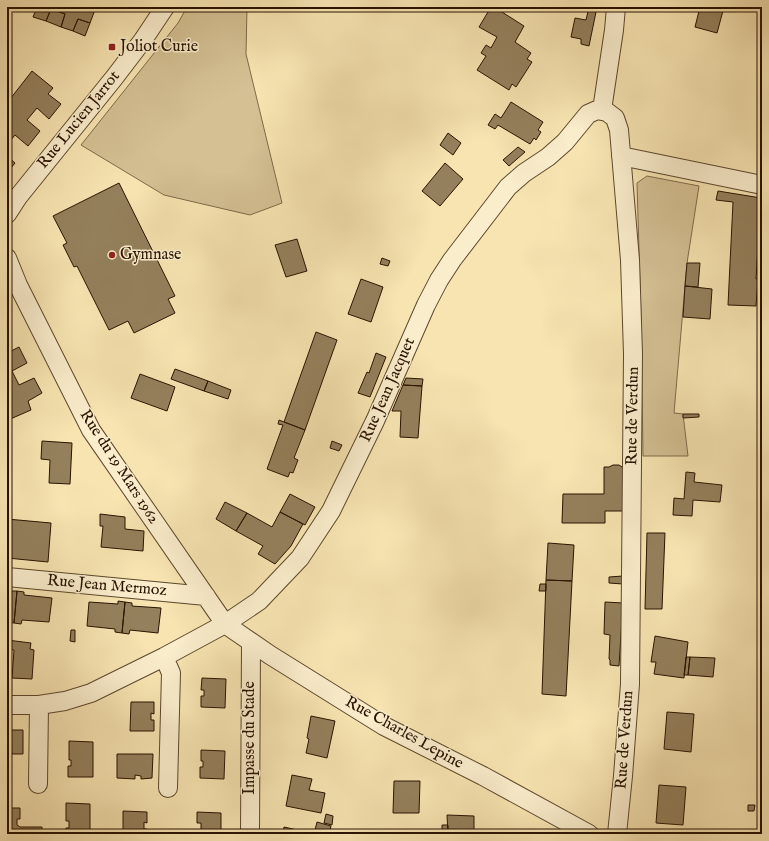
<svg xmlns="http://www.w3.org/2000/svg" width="769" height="841" viewBox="0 0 769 841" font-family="'IM FELL English',serif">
<rect width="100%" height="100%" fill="#f7e4b1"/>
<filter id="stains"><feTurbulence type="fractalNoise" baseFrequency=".005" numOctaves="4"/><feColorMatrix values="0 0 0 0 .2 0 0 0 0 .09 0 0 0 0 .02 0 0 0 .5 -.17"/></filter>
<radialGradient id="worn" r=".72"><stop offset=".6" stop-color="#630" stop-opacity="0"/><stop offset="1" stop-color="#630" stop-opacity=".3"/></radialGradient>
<path fill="#d4c093" stroke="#7e6a4a" d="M187,7h60l-1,47 36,149 -32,12 -86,-20 -83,-50 97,-122z
M647,176l52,10 -12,77 -13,150 9,1 5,42h-45l-2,-140 -4,-133z"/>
<path fill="#94805c" stroke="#281300" d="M37,7h59l-6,16 -12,-4 -5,12 -12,-4 4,-13 -14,-5 -5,12 -13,-4z
M491,7h3l30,19 -9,16 16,11 -4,6 5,3 -16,25 -4,-3 -3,6 -32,-20 9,-14 -5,-3 5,-8 5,3 6,-11 -18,-10z
M589,7h8l-8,39 -8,-2v-5l-10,-2 4,-19 11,2z
M700,7h24l-7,26 -22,-6z
M51,9l14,5 -4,13 -15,-6z
M78,19l12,4 -5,13 -12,-5z
M32,71l21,17 -5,6 13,10 -12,15 -12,-11 -10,12 13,11 -12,15 -13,-11 -5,6 -3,-2v-36z
M511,102l32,20 -5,8 3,2 -5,8 -2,-2 -4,6 -32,-19 -3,4 -7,-4 7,-11 6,4z
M448,133l13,10 -8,12 -13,-10z
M518,147l7,5 -16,14 -6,-6z
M7,156l8,7 -8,10z
M445,163l18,16 -23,27 -18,-15z
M119,183l56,113 -7,3 7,14 -41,20 -6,-12 -19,9 -32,-64 -3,1 -11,-22 4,-2 -14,-27z
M718,191l43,7 -5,81h2l-2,27 -28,-1 5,-103 -17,-2z
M760,213h2v20h-3z
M297,239l10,32 -21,6 -11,-32z
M382,258l8,3 -2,5 -8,-2z
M687,263h13l-2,24 -13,-1z
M361,279l22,8 -12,35 -23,-8z
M685,286l27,3 -2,30 -27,-2z
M316,332l21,8 -32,90 -21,-8z
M19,347l8,16 -15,8 7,14 15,-7 8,15 -14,8 3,9 -23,10 -1,-67z
M376,353l10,4 -16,40 -12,-4 9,-21 2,1z
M175,369l33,12 -4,10 -33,-12z
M140,374l35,13 -8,24 -36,-13z
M406,378l17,1 -1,7 -19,-1z
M208,381l23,9 -3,9 -24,-8z
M403,385l19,1 -4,52 -18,-1 1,-26h-9z
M683,414h16v3l-16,1z
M279,420l26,10 -11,28 4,2 -5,13 -3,-1 -2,5 -21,-8 16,-44 -5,-1z
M42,441l30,2 -2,41 -21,-1 1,-23 -9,-1z
M332,441l10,4 -3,6 -9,-3z
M613,465h6l3,2h2l1,44h-20v12h-43l1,-29h41v-27h5z
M686,472l9,1 -1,9 28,3 -2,17 -27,-2 -1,16 -19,-1 1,-17 10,1z
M290,494l25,13 -10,18 -25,-13z
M762,499v22l-3,-1z
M225,502l22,11 -11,18 -20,-12z
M280,512l23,12 -12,22 -16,18 -17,-10 5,-8 -27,-15 11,-18 25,14z
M100,514l25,3v12l19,2 -1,20 -42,-4 2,-21h-3z
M7,519l44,4 -3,39 -41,-4z
M647,533h18l-3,76h-17z
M548,543l26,2 -2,36 -26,-1z
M623,576v8l-14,-1v-6z
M546,580l26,1 -6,115 -24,-2z
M540,584h6v7h-7z
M9,591h8l-3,32 -7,-1v-28h1z
M17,591l7,1v3l28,3 -3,24 -27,-2 -1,4 -7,-1z
M118,601l7,1 -3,31 -7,-1v-3l-28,-3 2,-24 29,2z
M125,602l7,1v3l29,2 -3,25 -28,-3 -1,4 -7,-1z
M605,602l18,1 -4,63 -9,-1v-5l-1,-1 1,-24 -6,-1z
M71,630h4v12l-5,-1z
M655,636l33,6 -4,36 -30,-4 2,-12h-5z
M7,640l24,3 -1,6 4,1 -2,29 -20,-1 2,-28 -7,-1z
M686,657h4l-2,18h-4z
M690,657l25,1 -2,19 -25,-2z
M202,678l24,1 -1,29 -24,-1v-11h3v-6h-3z
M131,702h23v12l-3,-1v7h3v11h-24z
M667,712l27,2 -3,38 -27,-3z
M311,716l24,5 -8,37 -21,-5 3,-14 -2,-1z
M7,730h16v24h-11v-2l-5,-1z
M69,741l24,1v35h-25v-11h3v-6h-2z
M201,750l24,1 -1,28 -24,-1v-11h3v-6h-2z
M117,754h36l-1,24 -11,1v-3l-6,-1v4l-18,-1z
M292,775l20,4 -3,11 16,3 -4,20 -35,-7z
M394,781h26l-1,32h-26z
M659,785l27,2 -3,38 -27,-2z
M66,803l24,1v30h-25l1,-6h3v-7h-3z
M748,805h7l-1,6h-6z
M7,808h13v11h-3v6l3,2h22v7h-35z
M123,811l24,1v11l-3,-1v7h3v5h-24z
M197,812l24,1v21h-24v-4h4v-7h-4z
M326,814l7,2 -1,9 -8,-2z
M447,815l27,1v18h-26z
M317,822l14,4 -2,8h-15z
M442,825h6v9h-6z
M284,827l22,5 -1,2h-22z"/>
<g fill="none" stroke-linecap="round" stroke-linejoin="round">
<defs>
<path id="minor" d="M602,110l12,-80 2,-23
M621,156l141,29
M7,214l11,-17 96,-119 29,-38 22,-33
M7,258l11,27 73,145 134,194 45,31 114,71 99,50 106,58
M7,577l199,19
M164,657l7,16 -3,115
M7,705h32l26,-4 26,-8 73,-36 61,-33 34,-23 41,-43 31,-47 44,-90 51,-116 13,-25 13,-20 56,-73 16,-14 24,-16 17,-15 23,-28 9,-4 10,2 8,6 4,12 11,130 3,94 -3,330 -7,92 -6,58
M38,784l1,-79
M250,834l1,-192"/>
</defs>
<use href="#minor" stroke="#5c472c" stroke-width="20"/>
<use href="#minor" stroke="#faedcc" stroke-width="18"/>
</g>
<g fill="#8f2418" stroke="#faedcc" stroke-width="1.5">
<rect x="108" y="43" width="8" height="8" rx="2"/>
<circle cx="112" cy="255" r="4"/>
</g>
<g text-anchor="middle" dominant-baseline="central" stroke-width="3" stroke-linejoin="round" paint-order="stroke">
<g font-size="16" fill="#281300" stroke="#faedcc" text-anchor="start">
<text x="120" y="47">Joliot Curie</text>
<text x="120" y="255">Gymnase</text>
</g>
<g font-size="16" fill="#281300" stroke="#faedcc">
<text transform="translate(79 120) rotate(-51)">Rue Lucien Jarrot</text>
<text transform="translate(388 390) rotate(-66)">Rue Jean Jacquet</text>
<text transform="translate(633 416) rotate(-89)">Rue de Verdun</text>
<text transform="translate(119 467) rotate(57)">Rue du 19 Mars 1962</text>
<text transform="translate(107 586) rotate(5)">Rue Jean Mermoz</text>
<text transform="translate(404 733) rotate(29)">Rue Charles Lepine</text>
<text transform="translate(250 738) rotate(-90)">Impasse du Stade</text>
<text transform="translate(625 740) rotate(-86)">Rue de Verdun</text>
</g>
</g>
<rect width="769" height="841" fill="none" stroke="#f7e4b1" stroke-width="24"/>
<rect x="8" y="8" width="753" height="825" fill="none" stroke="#281300" stroke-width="2"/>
<rect x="12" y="12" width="745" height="817" fill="none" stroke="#281300"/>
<rect width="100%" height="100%" filter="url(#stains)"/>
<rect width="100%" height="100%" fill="url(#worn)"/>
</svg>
